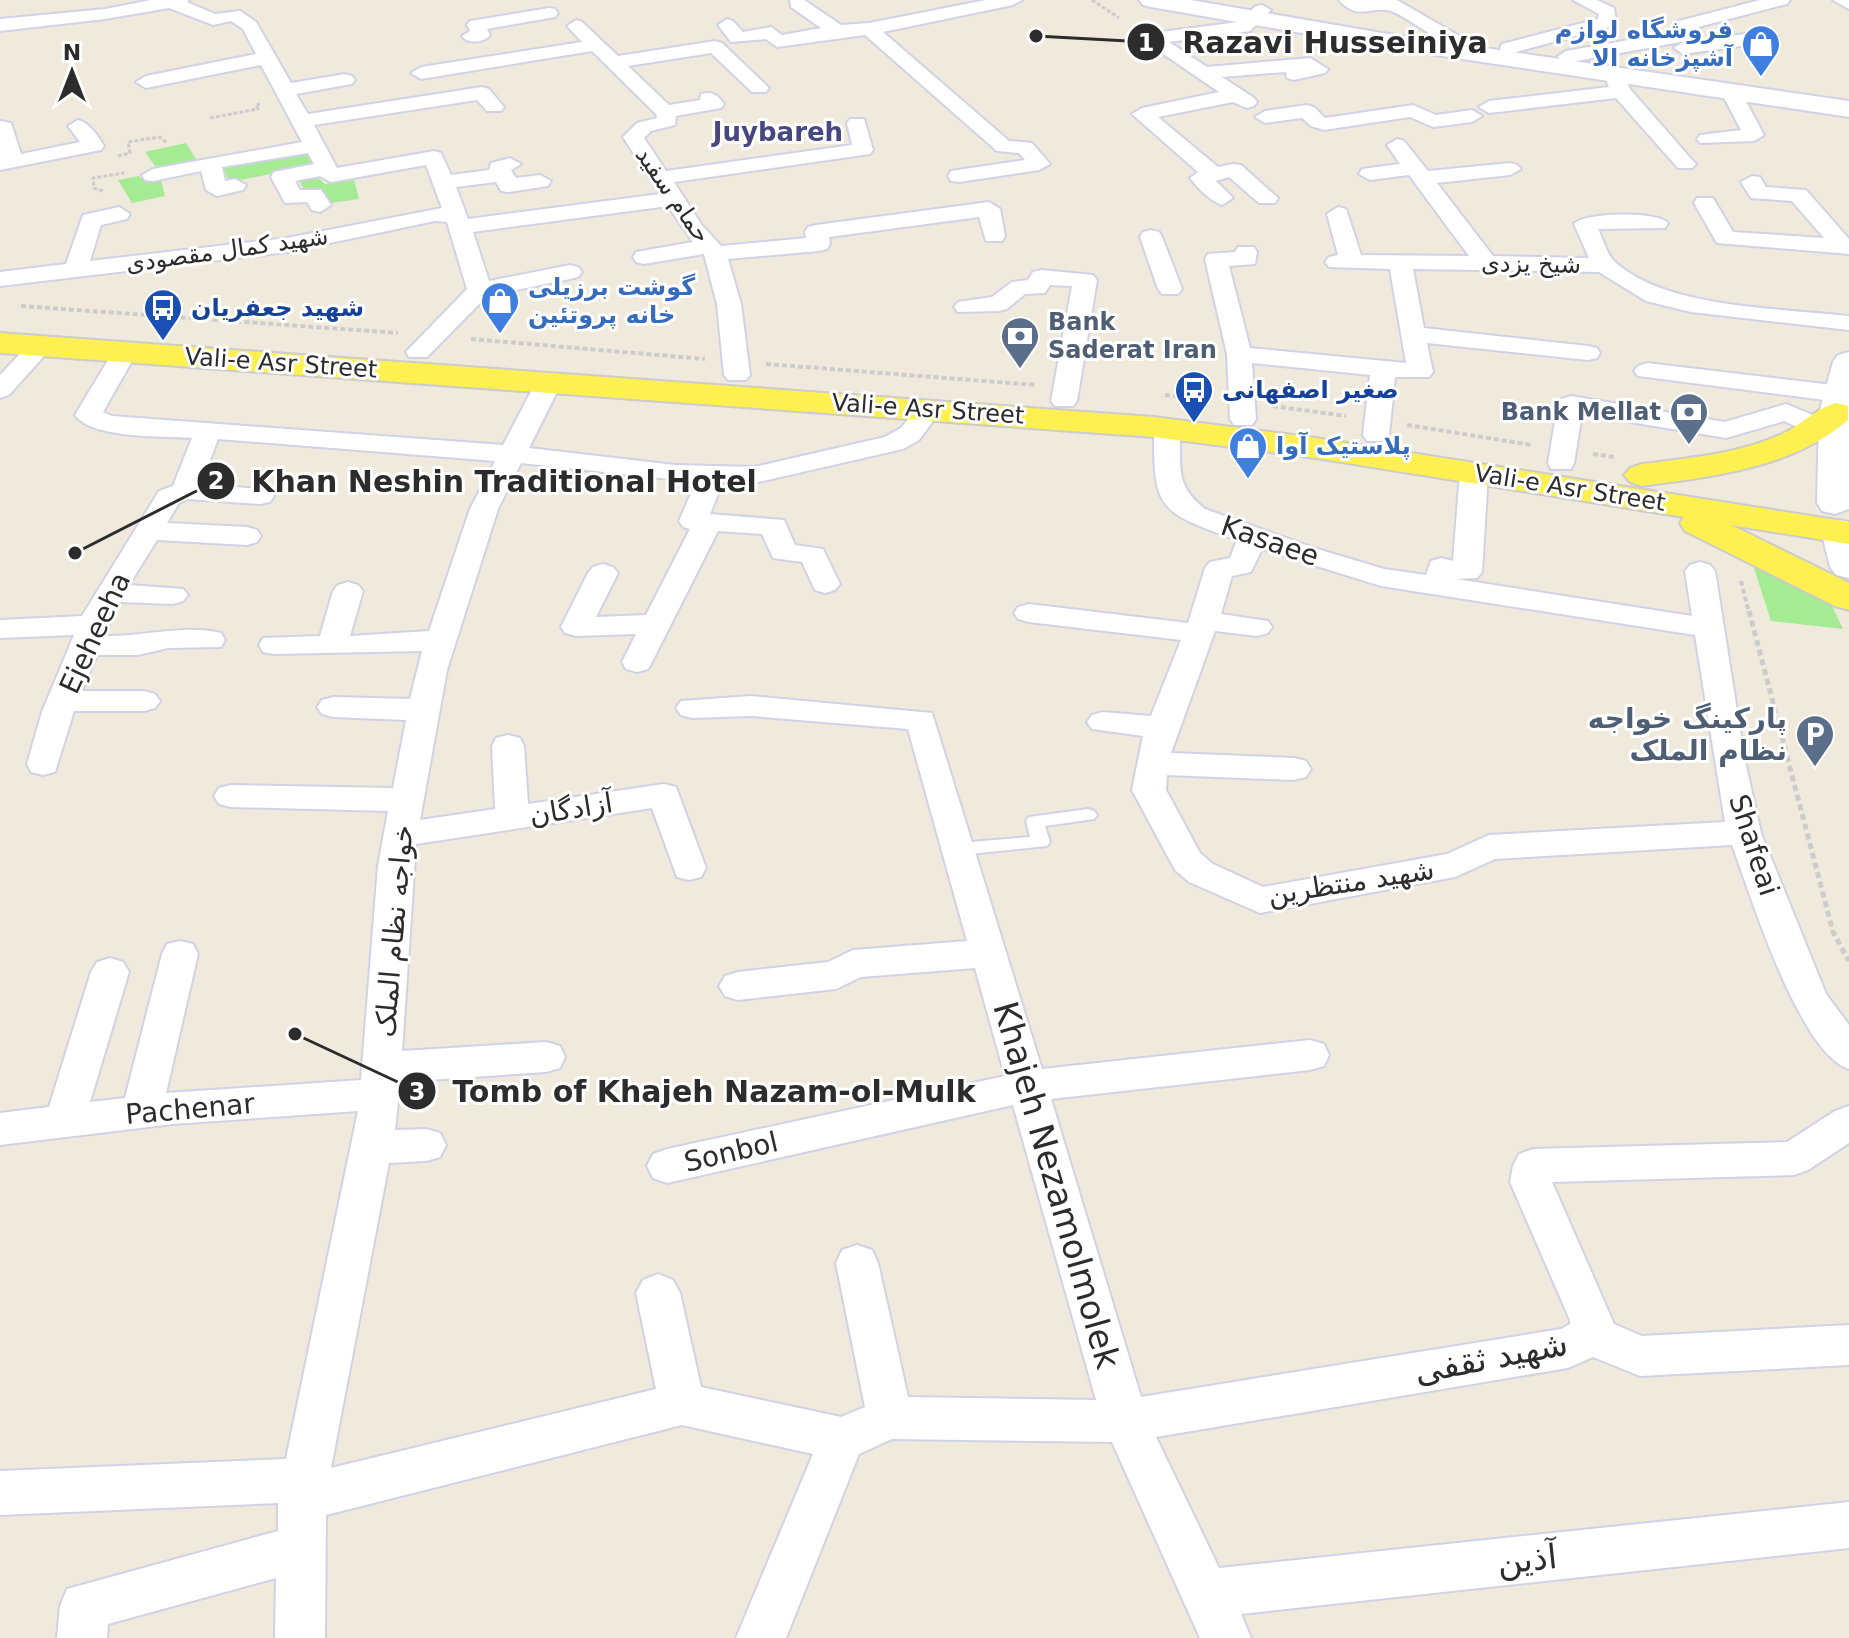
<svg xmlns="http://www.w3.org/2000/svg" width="1849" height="1638" viewBox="0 0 1849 1638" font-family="'DejaVu Sans',Cairo,sans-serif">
<rect width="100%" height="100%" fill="#efeadc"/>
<path fill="#a4eb93" d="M186,143l13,21 -21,5 -23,-3 -10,-14z
M307,151l7,15 -85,16 -6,-15z
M315,175l10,9 29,-4 5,19 -29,4 -10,-11 -14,1 -8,-15z
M139,176l6,6 16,-2 4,16 -33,7 -14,-23z
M1752,562l75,33 16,34 -72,-8z"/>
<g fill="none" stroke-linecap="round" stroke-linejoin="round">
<defs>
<path id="service" d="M1088,809l6,2 3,4 -3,4 -49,7 5,16 -3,4 -87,9 -9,-6 9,-6 70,-6 -4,-16 3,-4z"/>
<path id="minor" d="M151,0h38l-2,2 28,12 25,-3 16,11 35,61 54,-9 7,2 3,4 -3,4 -56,10 12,20 174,-27 7,2 15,18 -3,4h-14l-10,-11 -163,25 23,43 97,-17 7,2 10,22 38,-5 2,-7 19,-5 11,6 -10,6 5,8 24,-3 11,6 -3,5 -39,6 -8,-1 -5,-9 -40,5 12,32 192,-25 -37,-57 14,-14 20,-5 -1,-4 -64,-63 -171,28 -10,-6 10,-6 161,-25 -15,-16 9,-6 6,2 36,34 97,-15 7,2 47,45 -3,4h-14l-41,-39 -83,13 41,39 31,-5 1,-6c11,-3 17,1 23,10l-3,4 -45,8 -1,9 -24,6 -7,7 22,33 186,-26 -5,-22 3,-4h14l9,31 -3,4 -196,28 27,42 20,22 85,-8 -1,-6 3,-5 8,-2 173,-23 11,7 5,27 -3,5h-16l-7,-24 -150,20 1,7 -3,5 -8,2 -91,8 13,45 9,71 -4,5h-18l-4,-5 -7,-71 -13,-50 -60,10 -8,-2 -3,-5 3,-5 57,-10 -25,-36 -195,26 16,49 81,-16 8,2 4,5 -4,5 -8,2 -83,17 -60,61h-18l-3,-5 61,-63 -20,-67 -12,-1 -148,31 -287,34v-14l66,-8 17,-49 36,-8 11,7 -3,5 -26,6 -11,36 197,-23 155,-30 -16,-43 -95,17 -11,-6 -25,5 5,9h21l10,15 -11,7 -8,-2 -5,-8 -22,1 -14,-26 3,-5 40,-8 -6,-11 -86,14 3,14 10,-2 11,6 -3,5 -26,6 -11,-6 -5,-19 -48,10 -8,-1 -3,-5 11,-6 149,-27 -41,-77 -115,23 -10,-6 10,-6 110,-22 -13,-25 -12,-8 -18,4 -44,-17 -64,11 -105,12v-12l105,-10z
M790,0h14l37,25 28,-2 117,-23h36l-9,5 -130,27 126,109 23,2 18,21 -11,6 -80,12 -8,-1 -3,-5 3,-5 74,-11 -6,-7 -22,-2 -132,-116 -88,12 -11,-8 -35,3 -13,-17 9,-6 6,2 10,11 28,-5 11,8 39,-7 -30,-21z
M1339,0h58l69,40 -2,4c-21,5 -53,-26 -73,-33 -20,-6 -33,11 -52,-11z
M1573,0h24l17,8 2,14 -3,4 -97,26h-14l-2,-4 2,-4 96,-25 1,-5z
M1760,0h30l-3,4 -89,23 3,4 -15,10 -120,22 -9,-6 9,-6 108,-19 1,-10z
M1833,0h16v9z
M1262,5l9,5 -21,21 -81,11 38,25 103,-9 18,11 -3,4 -31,7 -7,-2 -1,-6 -64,5 32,21 3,4 -3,4 -7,2 -14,-6 -75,15 60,50 15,-3 8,1 37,33 -3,5h-16l-30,-26 -13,4 17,17 -11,7c-12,-4 -24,-17 -32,-27l8,-6 -66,-58 10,-6 77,-16 -88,-60 9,-6 14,7 84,-11 18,-16z
M549,8l6,1 3,4 -3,4 -68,12 3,6c-5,8 -23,9 -28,1l8,-5 -3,-6 3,-4z
M1769,31l9,6 -2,4 -93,13 -9,-6 9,-6z
M1614,69l7,2 9,18 62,71 4,4 -4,4h-14l-62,-70 -127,15 -10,-6 10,-6 120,-14 -5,-12z
M1731,86l10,6 23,43 -10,6 -54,2 -3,-4 3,-4 41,-5 -20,-38z
M1307,105l7,2 11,11 88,-13 23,10 36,-5 10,6 -10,6 -39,5 -23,-10 -86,13 -13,-4 -9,-8 -37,5 -10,-6 10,-6z
M78,120c12,3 20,16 26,26l-3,4 -101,20v-49l11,2 10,31 59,-12 -12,-16z
M1397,139l7,2 24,30 82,-8 7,2 4,4 -11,6 -73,8 56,73 96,2 -15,-34c10,-12 84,-13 94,-1l-3,5 -67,1c5,10 9,26 17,33 51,47 167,46 234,54v14l-158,-18 -45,-11 -47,-29 -186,-3 11,59 164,18 9,2 3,5 -3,5 -9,2 -161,-17 6,29 -4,5h-34l-6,58 -4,6h-18l-4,-6 7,-60 -118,-12 4,56 -4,6h-18l-4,-6 -3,-65 -22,-95 3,-5 27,-2 3,-5h16l3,5 -2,12 -26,2 21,82 156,15 -16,-94 -61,-2 -4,-5 4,-5 9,-2 -11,-41 11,-7 8,2 15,46 108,1 -60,-81 -39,5 -11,-6 3,-5 38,-5 -13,-19z
M1752,176l8,1 6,10 40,3 43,49v15l-132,-11 -23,-40 3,-5h16l20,34 91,6 -32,-37 -41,-3 -10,-16z
M1151,230l8,2 3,5 20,52 -4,5h-16l-4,-5 -18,-52 3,-5z
M1041,270l52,5 4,5 -20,121 -4,5h-18l-4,-5 21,-115 -22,-1 -5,8 -20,1 -18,15 -8,2 -41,1 -4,-5 4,-5 34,-5 20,-15 16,-2 5,-8z
M41,339l9,2 3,5 -44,49 -9,3v-23l32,-34z
M125,345l9,2 3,5 -34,60 9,4 391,29 33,-63 4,-5h18l4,5 -33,66 146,17 79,2 131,-30 16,-9 19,-24h18l4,5 -23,31 -16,9 -149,34 -31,-1 -13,32 74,6 11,25 28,4 17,35 -5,6 -10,3 -10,-3 -13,-28 -29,-4 -11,-24 -44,-3 -66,131 -4,7 -11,3 -11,-3 -4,-7 14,-28 -60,2 -11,-3 -4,-6 27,-54 5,-6 10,-3 10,3 5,6 -22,44 50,-2 44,-86 -7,-2 -4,-6 17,-39 -175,-19 -23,46 -51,161 -27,150 75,-11 -3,-63 4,-8 12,-3 12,3 4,8 4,58 136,-20 12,3 30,81 -5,9 -12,3 -12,-3 -25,-69 -236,36 -14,207 144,-9 14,4 5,11 -5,11 -14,4 -146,10 -5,48 31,-1 14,4 6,12 -6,12 -14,4 -37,2 -58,305 325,-79 -20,-96 7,-13 15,-6 15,6 7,13 21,94 140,30 24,-10 -29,-144 6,-13 15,-5 15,5 6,13 30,134 188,3 -83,-295 -346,78 -14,-5 -6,-12 6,-12 14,-5 338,-73 -30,-108 -114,9 -25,12 -98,11 -13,-4 -6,-10 6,-10 13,-4 90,-10 25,-12 114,-9 -59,-212 -157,-13 -59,2 -11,-3 -5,-7 5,-7 70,-5 181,17 110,356 268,-29 14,4 5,11 -5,11 -14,4 -259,29 90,298 420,-68 9,-5v-4l-60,-138 3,-16 6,-12 14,-5 254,-7 48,-31 14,-5v37l-41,27 -14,5 -242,7 62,142 28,12 207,-11v40l-209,11 -47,-19 -25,11 -412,69 63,131 630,-66v46l-608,66 10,24h-51l-88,-196 -220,-3 -33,15 -73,184h-50l77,-184 -131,-29 -356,90 -1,123h-50l1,-60 -168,46 -1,14h-50l3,-32 7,-17 211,-58v-28l-278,12v-44l286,-12 72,-348 -185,13 -173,21v-32l49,-6 42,-135 6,-10 13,-4 13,4 6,10 -39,130 35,-4 37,-144 5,-10 13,-3 13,3 5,10 -32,139 195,-13 17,-214 10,-55 -157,-4 -12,-3 -5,-8 5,-8 12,-3 162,3 13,-68 -73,-3 -11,-3 -5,-7 5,-7 11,-3 77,2 12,-48 -148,3 -11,-2 -4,-7 4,-7 57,-2 13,-45 5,-6 10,-3 10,3 5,6 -13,45 79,-5 41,-122 25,-48 -277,-22 -17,45 69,6 4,6 -4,6 -10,2 -72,-5 -9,4 -12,20 80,4 10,3 4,6 -4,6 -10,3 -90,-5 -28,45 54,4 5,6 -5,6 -10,3 -54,-2 -15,34c40,1 79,-12 117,-3l4,7 -4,7 -53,1 -30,7h-41l-15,36h62l11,3 5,7 -5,7 -11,3h-70l-19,61 -12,3 -12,-3 -4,-8 15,-52 32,-77 -74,3v-18l82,-4 77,-125 14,-5 19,-48c-28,-2 -100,1 -117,-23l38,-63 3,-5z
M1647,363l194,23 8,2v12l-8,2 -203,-26 -4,-5 4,-5z
M1571,396l154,26 61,-18 44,18 4,6 -4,6h-18l-28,-13 -58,17 -144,-24 -8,49 -3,6h-20l-3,-6 10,-59 4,-5z
M1167,421l9,2 4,6c1,37 -6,56 25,80l109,39 70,21 42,6 5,-14 10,-3 12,3 7,-88 4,-6h20l4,6 -6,99 -5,6 -21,1 236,37 -7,-45 5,-6 10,-3 10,3 5,6 30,190 16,72 65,161 23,31v44c-50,-16 -98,-173 -117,-224l-237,14 -40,18 -195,36 -71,-31 -14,-12 -43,-80 11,-54 -51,-7 -5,-7 5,-7 11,-3 48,4 30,-76 -152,-18 -11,-3 -4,-6 4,-6 11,-3 159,19 17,-55 5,-6 20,-4 7,-18c-76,-28 -84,-27 -83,-111l4,-6zM1262,549l119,37 314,49 30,187 -236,13 -42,19 -184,33 -50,-23 -13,-11 -34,-63 1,-15 127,5 12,-3 5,-8 -5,-8 -12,-3 -123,-5 44,-122 42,5 11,-3 4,-6 -4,-6 -47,-7 11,-38 19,-4z"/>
<path id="secondary" d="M1139,0h52l191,33 467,68v16l-467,-70 -231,-40 -8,-2z
M1849,352v157l-14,5 -13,-3 -5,-8 2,-90 14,-51 5,-7z
M1839,520l10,2v56l-13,-3 -6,-8 -9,-36 5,-8z"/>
<path id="primary" d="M0,333l1154,84 162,21 533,84v22l-118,-19 118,58v27l-14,-4 -150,-75 -5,-8 4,-6 -368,-59 -162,-21 -1154,-84z
M1836,403l12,3v14c-57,49 -135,56 -206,66l-12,-4 -6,-7 6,-7 12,-4c47,-6 96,-10 140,-30 20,-9 34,-26 54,-31z"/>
</defs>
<use href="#service" stroke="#d1d2e6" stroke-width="4"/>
<use href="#minor" stroke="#d1d2e6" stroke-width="4"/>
<use href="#secondary" stroke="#d1d2e6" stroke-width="4"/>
<use href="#primary" stroke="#ccc" stroke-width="4"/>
<path stroke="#ccc" stroke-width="3" stroke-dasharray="4 2" stroke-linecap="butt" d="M1092,0l27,18
M210,118l48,-9 -2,-4 4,-1
M118,156l12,-3 -2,-11 32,-5 7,6
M103,191l-9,-3 -1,-10 31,-5"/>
<path stroke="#ccc" stroke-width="4" stroke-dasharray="5 3" stroke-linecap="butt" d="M21,306l377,27
M471,339l234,20
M766,364l270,21
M1165,395l46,4
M1273,406l73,10
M1407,425l125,20
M1593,454l22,3
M1741,581l8,32"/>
<path stroke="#ccc" stroke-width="5" stroke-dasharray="6 4" stroke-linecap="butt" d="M1749,611l84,321 16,29"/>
<use href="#service" fill="#fff" fill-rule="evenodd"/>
<use href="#minor" fill="#fff" fill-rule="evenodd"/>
<use href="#secondary" fill="#fff" fill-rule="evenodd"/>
<use href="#primary" fill="#fff051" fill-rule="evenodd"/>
</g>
<defs>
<symbol id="shop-pin" viewBox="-11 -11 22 30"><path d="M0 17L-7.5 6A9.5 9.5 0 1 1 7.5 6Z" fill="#3f7fe0" stroke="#fff"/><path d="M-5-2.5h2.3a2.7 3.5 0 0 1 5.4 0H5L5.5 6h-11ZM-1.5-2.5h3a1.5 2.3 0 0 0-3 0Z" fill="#fff"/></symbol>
<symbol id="bus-pin" viewBox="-11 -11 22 30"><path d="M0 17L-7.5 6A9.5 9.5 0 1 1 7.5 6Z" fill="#1a4fb4" stroke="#fff"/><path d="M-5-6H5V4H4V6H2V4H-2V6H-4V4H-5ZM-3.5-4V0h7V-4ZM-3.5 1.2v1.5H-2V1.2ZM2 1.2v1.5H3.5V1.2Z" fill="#fff"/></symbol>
<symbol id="bank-pin" viewBox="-11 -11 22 30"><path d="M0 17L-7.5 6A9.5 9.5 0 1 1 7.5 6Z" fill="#5c6f8a" stroke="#fff"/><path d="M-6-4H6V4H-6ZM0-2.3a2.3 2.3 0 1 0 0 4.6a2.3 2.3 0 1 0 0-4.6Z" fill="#fff"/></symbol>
<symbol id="parking-pin" viewBox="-11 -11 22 30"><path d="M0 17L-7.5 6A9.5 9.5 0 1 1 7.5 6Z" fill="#5c6f8a" stroke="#fff"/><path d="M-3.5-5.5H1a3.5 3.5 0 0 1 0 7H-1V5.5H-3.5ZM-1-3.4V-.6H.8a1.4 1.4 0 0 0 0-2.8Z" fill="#fff"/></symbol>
</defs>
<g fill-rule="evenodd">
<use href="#shop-pin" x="1739" y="22" width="44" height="60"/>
<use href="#shop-pin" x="478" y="279" width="44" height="60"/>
<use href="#bus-pin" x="141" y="286" width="44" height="60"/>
<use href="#bank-pin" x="998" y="314" width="44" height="60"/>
<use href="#bus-pin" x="1172" y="368" width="44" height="60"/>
<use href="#bank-pin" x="1667" y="390" width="44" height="60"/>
<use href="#shop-pin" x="1226" y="424" width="44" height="60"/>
<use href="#parking-pin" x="1793" y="712" width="44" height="60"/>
</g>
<g text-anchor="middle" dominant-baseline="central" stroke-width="6" stroke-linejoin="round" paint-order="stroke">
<g font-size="24" font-weight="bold" fill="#366cbe" stroke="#fff" text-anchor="start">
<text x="1733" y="30" text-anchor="end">فروشگاه لوازم<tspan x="1733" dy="28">آشپزخانه الا</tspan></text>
<text x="528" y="287">گوشت برزیلی<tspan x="528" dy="28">خانه پروتئین</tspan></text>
<text x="1276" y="446">پلاستیک آوا</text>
</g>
<g font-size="24" fill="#2c2c2c" stroke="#fff">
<text transform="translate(673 195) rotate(55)">حمام سفید</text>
<text transform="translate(227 250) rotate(-8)">شهید کمال مقصودی</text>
<text transform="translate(1531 264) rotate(1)">شیخ یزدی</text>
<text transform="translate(281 363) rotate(4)">Vali-e Asr Street</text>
<text transform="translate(928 409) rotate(4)">Vali-e Asr Street</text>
<text transform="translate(1570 488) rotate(9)">Vali-e Asr Street</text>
</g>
<g font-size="24" font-weight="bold" fill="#164399" stroke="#fff" text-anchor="start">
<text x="191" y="308">شهید جعفریان</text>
<text x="1222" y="390">صغیر اصفهانی</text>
</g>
<g font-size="24" font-weight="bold" fill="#4e5e75" stroke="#fff" text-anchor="start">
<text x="1048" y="322">Bank<tspan x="1048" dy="28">Saderat Iran</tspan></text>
<text x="1661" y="412" text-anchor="end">Bank Mellat</text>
</g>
<g font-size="26" font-weight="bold" fill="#474882" stroke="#fff">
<text x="778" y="132">Juybareh</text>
</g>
<g font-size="28" fill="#2c2c2c" stroke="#fff">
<text transform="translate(1270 541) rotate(19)">Kasaee</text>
<text transform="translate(95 633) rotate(-65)">Ejeheeha</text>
<text transform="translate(571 809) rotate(-9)">آزادگان</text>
<text transform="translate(1754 845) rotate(72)">Shafeai</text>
<text transform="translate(1351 882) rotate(-9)">شهید منتظرین</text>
<text transform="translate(394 931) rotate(-85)">خواجه نظام الملک</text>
<text transform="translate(190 1109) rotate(-5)">Pachenar</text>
<text transform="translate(731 1152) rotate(-13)">Sonbol</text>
</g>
<g font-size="28" font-weight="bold" fill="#4e5e75" stroke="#fff" text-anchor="end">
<text x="1787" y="718">پارکینگ خواجه<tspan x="1787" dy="32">نظام الملک</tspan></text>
</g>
<g font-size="34" fill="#2c2c2c" stroke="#fff">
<text transform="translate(1057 1185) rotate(74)">Khajeh Nezamolmolek</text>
<text transform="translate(1491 1357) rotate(-11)">شهید ثقفی</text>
<text transform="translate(1527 1559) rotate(-6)">آذین</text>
</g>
</g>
<path fill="none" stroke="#2c2c2c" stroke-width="3" d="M1036 36L1146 42M75 553L216 481M295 1034L417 1091"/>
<g fill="#2c2c2c" stroke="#fff" stroke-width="3">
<circle cx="1036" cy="36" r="8"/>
<circle cx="75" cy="553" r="8"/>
<circle cx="295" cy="1034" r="8"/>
<circle cx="1146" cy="42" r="20"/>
<circle cx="216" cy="481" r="20"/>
<circle cx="417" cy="1091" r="20"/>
</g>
<g font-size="24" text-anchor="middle" font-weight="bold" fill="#fff">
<text x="1146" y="51">1</text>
<text x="216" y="489">2</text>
<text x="417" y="1100">3</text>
</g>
<g font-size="30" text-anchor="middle" font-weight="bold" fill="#2c2c2c" stroke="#fff" stroke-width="6" stroke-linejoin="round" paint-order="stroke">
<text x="1335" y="53">Razavi Husseiniya</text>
<text x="504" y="492">Khan Neshin Traditional Hotel</text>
<text x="714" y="1102">Tomb of Khajeh Nazam-ol-Mulk</text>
</g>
<g transform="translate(72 72)" stroke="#ffffff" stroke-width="6" paint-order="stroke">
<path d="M0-6L14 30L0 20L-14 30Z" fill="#2c2c2c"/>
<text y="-12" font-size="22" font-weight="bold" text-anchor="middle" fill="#2c2c2c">N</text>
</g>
</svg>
